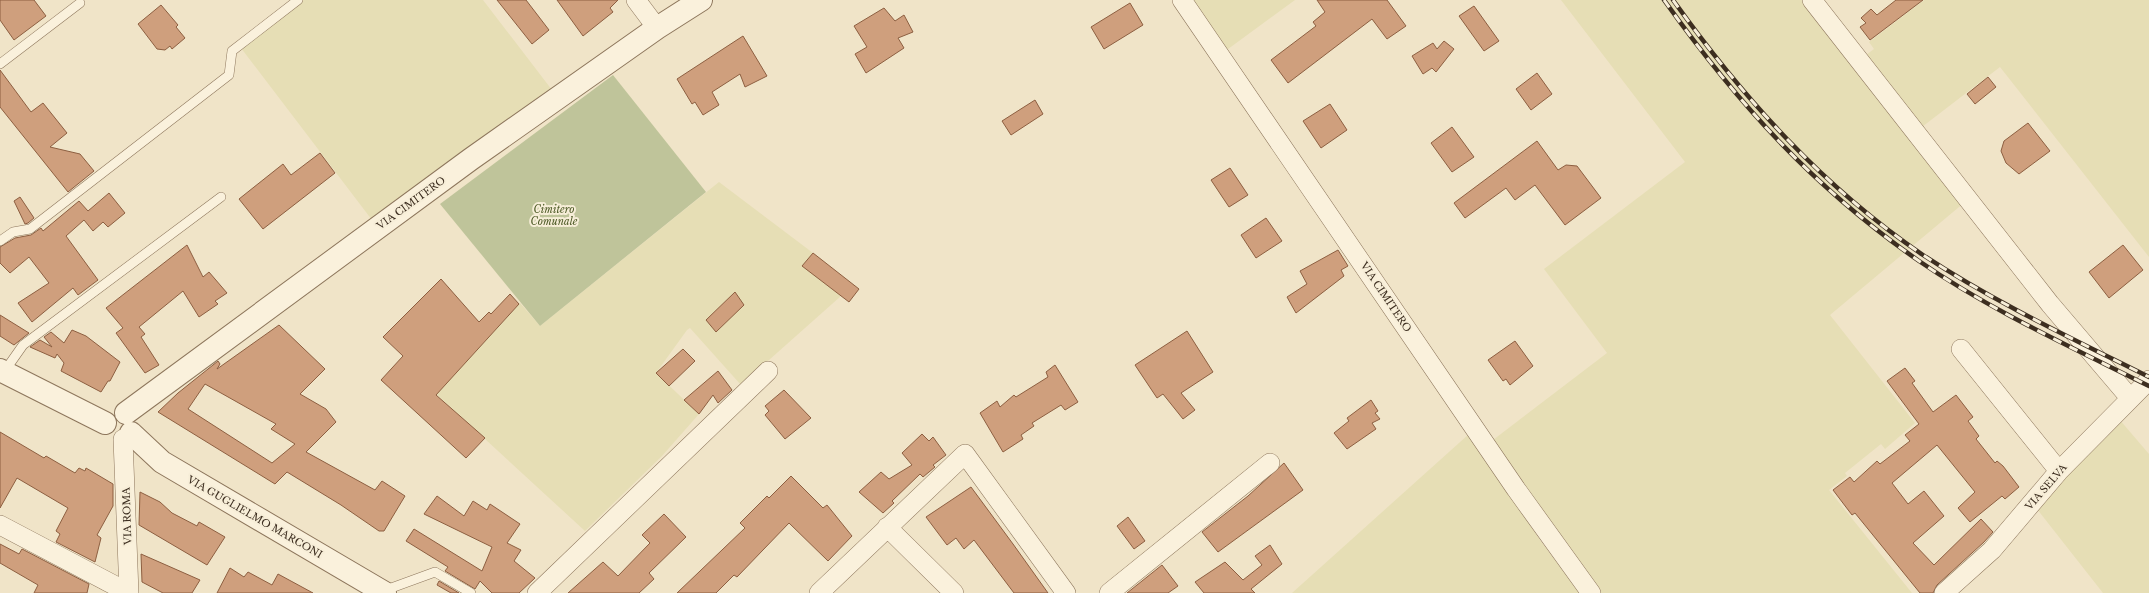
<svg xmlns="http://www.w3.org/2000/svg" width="2149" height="593" viewBox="0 0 2149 593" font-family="'Libre Baskerville',serif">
<rect width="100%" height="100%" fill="#f0e4c8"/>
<path fill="#e6deb5" d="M302,0h181l69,90 -180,130 -131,-172z
M1190,0h105l-71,52z
M1561,0h243l161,202 -135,113 85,108 -30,26 -4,-5 -36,29 2,3 -18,14 83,103h-311l-108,-153 114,-87 -63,-84 141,-107z
M1924,0h225v257l-149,-190 -82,63 -52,-75 8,-6 -5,-7z
M719,182l94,71 -10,13 38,30 -100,89 -51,-57 -3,2 -31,43 43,41 -37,42 -77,75 -149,-137 84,-91 20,23z
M2119,419l30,35v139h-46l-66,-84z
M1469,434l71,106 40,53h-288z"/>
<path fill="#bfc49a" d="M613,75l93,117 -166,134 -100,-122z"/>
<path fill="#cf9f7d" stroke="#8d5f41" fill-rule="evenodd" d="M0,0h34l12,16 -32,24 -14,-20z
M497,0h29l23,30 -17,14z
M557,0h61l-8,8 3,4 -30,24z
M1317,0h70l19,26 -19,13 -15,-20 -84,64 -17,-23 45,-34 -3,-4 12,-10z
M1896,0h27l-53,40 -10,-13 6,-4 -5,-5 10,-9 6,6z
M1130,3l13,22 -39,24 -13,-22z
M161,5l17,20 -2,2 9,11 -13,11 -2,-3 -5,4 -8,-1 -19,-25z
M1474,6l25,35 -15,10 -25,-35z
M884,8l11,13 9,-6 9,17 -15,6 6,10 -38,25 -11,-19 12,-7 -13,-21z
M743,36l24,40 -22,11 -5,-13 -28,18 7,13 -16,10 -8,-13 -3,2 -15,-25z
M1444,41l10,8 -18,23 -4,-4 -9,6 -11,-18 21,-13 4,6z
M0,70l31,42 12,-9 24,30 -17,14 30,7 14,17 -26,21 -68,-85z
M1537,73l15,21 -21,16 -15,-21z
M1988,77l8,10 -21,17 -8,-10z
M1035,100l8,14 -32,21 -9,-14z
M1330,104l17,26 -26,18 -18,-27z
M2028,123l22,28 -31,23 -13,-11 -5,-12 3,-10z
M1452,127l22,30 -22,15 -21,-29z
M1537,141l21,29 8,-5 11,1 24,32 -36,27 -30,-40 -20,15 -9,-12 -41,30 -11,-15z
M320,153l15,20 -72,56 -24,-30 44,-35 8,11z
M1230,168l18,27 -19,12 -18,-27z
M109,193l16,20 -17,14 -5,-5 -10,9 -9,-11 -18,16 32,44 -20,15 -5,-7 -41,34 -14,-19 31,-20 -20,-26 -19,16 -10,-10v-16l15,-9 16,-3 10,-7 2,3 36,-30 9,10z
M20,197l14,21 -6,5 -3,1 -11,-23z
M1266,218l16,23 -26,17 -15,-23z
M187,245l16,32 6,-5 18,21 -12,8 3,3 -19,13 -16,-26 -44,36 6,7 -4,3 18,28 -14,8 -29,-40 7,-5 -17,-20z
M2123,245l20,25 -34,28 -20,-26z
M1338,250l10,16 -7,4 3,6 -48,37 -9,-16 20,-13 -7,-13z
M813,253l46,36 -10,13 -47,-36z
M441,279l38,43 10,-10 2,2 19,-20 9,10 -83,91 49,43 -19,20 -85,-78 22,-24 -20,-19z
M735,292l9,13 -28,27 -10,-12z
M0,315l29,18 -15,12 -14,-9z
M279,325l46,44 -25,25 26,15 10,13 -30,30 69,38 7,-9 23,15 -21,35h-5l-38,-26 -54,-33 -12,12 -117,-72 20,-19 40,-32 2,3 -3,5zM205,384l71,40 -5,5 24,15 -23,19 -84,-54z
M72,330l14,6 34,26 -10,19h-2l-7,11 -40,-21 3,-8 -7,-9 -2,4 -25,-11 10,-7 12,7 -8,-10 7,-5 13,11z
M1187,331l26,41 -32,21 14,17 -12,9 -20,-25 -6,4 -22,-33z
M1515,341l18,25 -23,19 -4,-6 -3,2 -15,-21z
M683,349l12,12 -26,25 -13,-13z
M1055,365l23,37 -13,8 -4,-5 -29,18 2,3 -13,9 2,4 -20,13 -23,-39 17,-12 3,6 14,-12 2,2 32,-20 -2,-5z
M1905,368l10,13 -3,2 21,29 23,-17 17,22 -5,4 11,15 -3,3 19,24 2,-2 6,5 16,21 -14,12 -3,-3 -32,26 -12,-14 17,-16 -38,-47 -45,38 16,21 16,-13 20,25 -31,27 21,22 47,-46 12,13 -9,10 -47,43 -4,8h-13l-65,-80 -3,2 -19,-25 17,-13 4,5 23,-21 3,3 30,-23 -5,-6 14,-11 -32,-43z
M718,371l14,19 -14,13 -5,-8 -14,19 -15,-14z
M784,390l27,28 -26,21 -20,-24 4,-4 -4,-5z
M1371,400l7,11 -3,2 5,6 -8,4 4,6 -29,20 -13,-16 15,-12 -2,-3z
M0,432l44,26 2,-2 29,17 4,-5 6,3 1,-3 27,16v22l-16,29 4,3 -6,24 -39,-20 4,-8 -4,-3 12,-23 -51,-30 -17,30z
M922,434l7,7 4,-4 13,18 -13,10 2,2 -12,10 -3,-3 -28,27 2,2 -11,10 -24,-21 22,-20 8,7 23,-14 -10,-12z
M1284,463l19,27 -85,62 -16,-20 46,-36z
M791,476l32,32 4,-3 25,31 -24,25 -39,-38 -52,54 -3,-2 -18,18h-39l68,-65 -5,-5 27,-27 2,2z
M971,487l42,57 35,49h-34l-40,-53 -10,9 -8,-11 -9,7 -21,-28z
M140,492l20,10 12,11 25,13 2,-4 26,15 -18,28 -68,-40z
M437,496l27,20 9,-15 14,9 3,-6 30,20 -13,19 14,7 -7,11 21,17 -16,15h-27l-12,-12 -5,8 -30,-18 3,-4 -42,-26 8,-12 68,42 10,-24 -68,-33z
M664,514l22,23 -37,36 5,6 -15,14h-71l35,-31 15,14 32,-33 -8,-8z
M1128,517l17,24 -11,8 -17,-23z
M0,544l19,10 3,-5 67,35 -2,9h-53l4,-8 -38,-22z
M1270,545l12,19 -31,25 4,4h-51l-9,-11 30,-20 18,18 19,-15 -7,-9z
M141,554l59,26 -8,13h-29l-21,-11z
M1162,565l16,21 -10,7h-41z
M230,568l14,9 4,-5 24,13 6,-11 35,19h-96z
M439,581l20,12h-8l-14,-8z"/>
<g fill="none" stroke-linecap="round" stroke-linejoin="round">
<defs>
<path id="service" d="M0,64l80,-61
M0,241l13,-9 17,-3 199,-154 3,-24 66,-51
M4,372l19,-27 198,-148
M383,591l52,-19 36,21"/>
<path id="minor" d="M636,0l21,28
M1182,0l334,489 75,104
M1812,0l238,304 80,94
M1961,349l98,122
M123,439l6,154
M0,525l129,68
M887,527l67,66
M537,593l231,-222
M819,593l146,-139 101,139
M1109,593l161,-130
M1944,593l48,-43 67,-79 90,-91"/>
<path id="tertiary" d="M0,370l105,53
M126,413l345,-254 186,-131 44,-28
M131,433l31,29 223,131"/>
</defs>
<use href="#service" stroke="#8d765c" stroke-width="10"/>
<use href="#minor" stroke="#8d765c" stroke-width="20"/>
<use href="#tertiary" stroke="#8d765c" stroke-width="24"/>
<use href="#service" stroke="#faf1dc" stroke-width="9"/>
<use href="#minor" stroke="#faf1dc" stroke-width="19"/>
<use href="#tertiary" stroke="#faf1dc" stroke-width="22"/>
<defs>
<path id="rail" d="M1664,0c74,104 149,187 255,261 71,49 152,86 230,125
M1673,0c70,98 150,187 250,255 71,47 150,84 226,122"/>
</defs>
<use href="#rail" stroke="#3d2e20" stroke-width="4.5"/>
<use href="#rail" stroke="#f7eed8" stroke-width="3" stroke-dasharray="9" stroke-linecap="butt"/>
</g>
<g text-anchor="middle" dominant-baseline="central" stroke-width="4" stroke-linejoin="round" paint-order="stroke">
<g font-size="10" fill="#3d2e20" stroke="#f7eed8">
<text transform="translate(411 203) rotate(-36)">VIA CIMITERO</text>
<text transform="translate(1386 297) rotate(56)">VIA CIMITERO</text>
<text transform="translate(2046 487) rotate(-49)">VIA SELVA</text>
<text transform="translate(127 516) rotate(-92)">VIA ROMA</text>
<text transform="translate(255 517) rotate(30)">VIA GUGLIELMO MARCONI</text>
</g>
<g font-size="10" font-style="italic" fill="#4d5a26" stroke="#f7eed8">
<text x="554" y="209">Cimitero<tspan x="554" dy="12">Comunale</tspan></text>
</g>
</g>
</svg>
